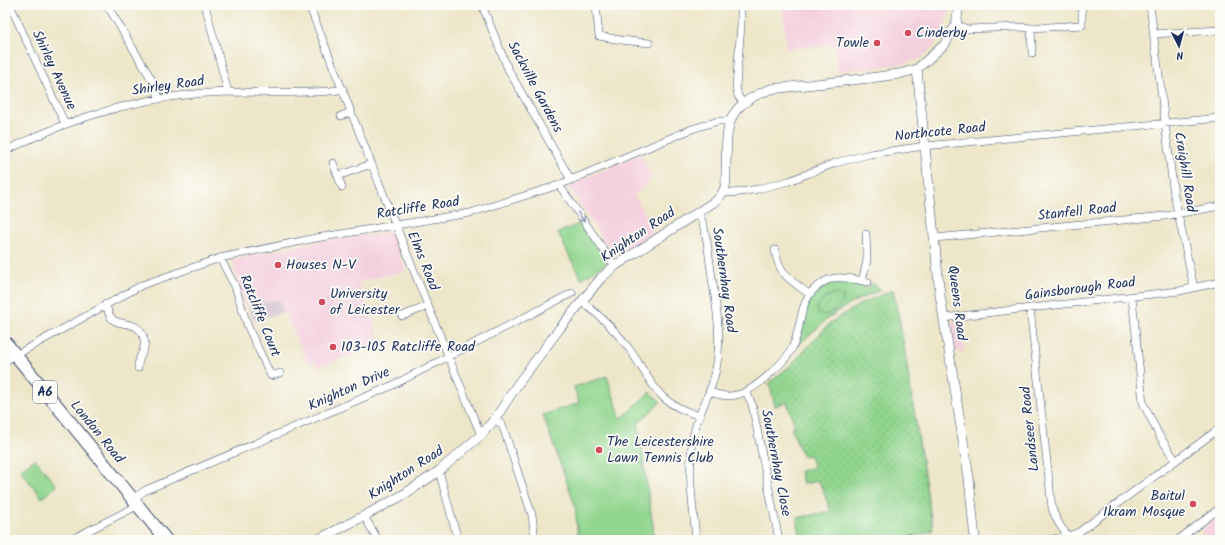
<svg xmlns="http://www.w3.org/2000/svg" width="1225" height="545" viewBox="0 0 1225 545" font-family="Kalam,sans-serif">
<defs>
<pattern id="park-dots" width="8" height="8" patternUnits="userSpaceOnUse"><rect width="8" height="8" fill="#91d58e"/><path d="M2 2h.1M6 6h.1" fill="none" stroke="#7cb77d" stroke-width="1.8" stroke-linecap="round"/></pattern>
</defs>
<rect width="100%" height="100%" fill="#fdfcf7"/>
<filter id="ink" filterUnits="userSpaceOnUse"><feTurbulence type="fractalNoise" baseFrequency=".025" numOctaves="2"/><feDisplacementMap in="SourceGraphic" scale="8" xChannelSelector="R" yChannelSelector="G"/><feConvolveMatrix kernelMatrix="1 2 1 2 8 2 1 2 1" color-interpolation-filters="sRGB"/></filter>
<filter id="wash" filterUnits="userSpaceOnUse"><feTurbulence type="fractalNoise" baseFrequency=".012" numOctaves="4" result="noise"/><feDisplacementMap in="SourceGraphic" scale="16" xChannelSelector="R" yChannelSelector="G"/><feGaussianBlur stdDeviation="0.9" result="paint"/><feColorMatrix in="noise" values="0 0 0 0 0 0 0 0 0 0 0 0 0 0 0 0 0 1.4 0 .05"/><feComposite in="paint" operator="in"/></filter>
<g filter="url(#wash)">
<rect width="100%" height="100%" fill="#ede6c9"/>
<path fill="#f4cfde" d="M783,5h166l-1,10 -6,19 -10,14 -11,10 -19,6 -64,7 -4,-26 -48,4z
M641,154l11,24 -18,17 20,36 -39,26 -47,-71z
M390,232l16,39 -48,11 23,61 -63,25 -3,-7 -7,2 -29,-63 -31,6 -4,-2 -12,-44 84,-18z
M961,322l3,29 -9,1 -5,-29z
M1220,515v25h-12l-7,-10z"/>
<path fill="#d0bdce" d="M279,299l5,13 -31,8 -5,-14z"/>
<path fill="#91d58e" stroke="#568276" d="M581,223l26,40 -26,16 -23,-46z
M848,281l21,8 4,-6 7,7 -29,13 -24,16 -27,25 -2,1c5,-23 8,-54 34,-62 5,-2 11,-2 16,-2z
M607,376l14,43 29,-27 11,10 -23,21 17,117h-77l-3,-35 -32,-90 36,-12 -5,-16z
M35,459l22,27 -15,12 -22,-28z"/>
<path fill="url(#park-dots)" stroke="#568276" d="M893,290l8,38 32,202 -27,10h-105l-4,-22 34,-7 -12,-30 -16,3 -3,-13 14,-4 -5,-12 -6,2 -12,-29 4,-1 -8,-25 -12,4 -6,-23 21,-17 40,-43 32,-20z
M836,294c19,0 -3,25 -17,20l-2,-6c4,-8 10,-13 19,-14z"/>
</g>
<g filter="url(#ink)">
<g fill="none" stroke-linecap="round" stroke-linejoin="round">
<defs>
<path id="minor" d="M10,5l55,119
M107,5l48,80 4,13
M205,5l23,87
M309,5c57,144 112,288 172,430
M482,5l26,64 63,111
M596,5l3,31 22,4 28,3
M741,5v20l-5,62 2,9 6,8
M1150,5l6,49
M956,25l12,4 52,-2 11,1 51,-3v-15l-3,-5
M1031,28l1,25
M1153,34l67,-4
M1157,59l17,136 20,93
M341,116l10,-4
M5,151c69,-35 144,-57 222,-59 26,0 53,1 79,0 12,0 25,0 37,-3
M333,163l9,24
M338,176l33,-12
M559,185l56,81
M724,192l10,1 24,-4 31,-8 46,-18 35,-9 55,-8 295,-28
M935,238l230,-22 55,-10
M775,250c4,26 15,29 34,44
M220,258l15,28 13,41 23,49 9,-3
M862,281l5,-20 -1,-27
M1132,297l11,106 16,32 16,25
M582,302c18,13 35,30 48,48 11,15 20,35 34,48 10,9 22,13 35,18
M106,304c1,4 2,9 4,12 7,13 29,1 34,23 3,11 -7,18 -6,29
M1030,308l22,200c4,13 10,23 21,32
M402,316l26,-10
M943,318l236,-27 41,-9
M5,361l137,-76 78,-27 96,-20 154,-25 89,-28 133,-56 26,-8h12
M710,392c9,3 19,6 30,2 14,-4 48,-34 53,-48 10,-22 5,-48 28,-62 6,-5 15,-7 23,-6 8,0 16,3 24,4
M746,392l6,12 27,136
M495,419l7,6 2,5 28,85 3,25
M439,471l19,69
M132,499l14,-9 245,-104 181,-93
M364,516l14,24
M908,537v3
M70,540l67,-34
M696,540c-3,-36 -9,-67 -3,-103 4,-23 17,-41 22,-63 8,-35 1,-69 -4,-103 -3,-21 -4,-41 -13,-60
M1048,540l21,-4 10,-4 141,-104
M1178,540l42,-32"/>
<path id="tertiary" d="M917,69l23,226 29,183 6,62
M317,540l47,-24 39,-21 36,-24 42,-36 14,-16 22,-34 43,-57 41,-50 14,-12 102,-66c10,-11 9,-17 9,-31 1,-44 -2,-63 45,-80l99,-11 29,-4 18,-5 28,-25 11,-19 3,-20"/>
<path id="trunk" d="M5,342l161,198"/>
</defs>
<use href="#minor" stroke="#3a4a6e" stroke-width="8"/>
<use href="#tertiary" stroke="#3a4a6e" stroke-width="10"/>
<use href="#trunk" stroke="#3a4a6e" stroke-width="14"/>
<use href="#minor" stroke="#fff" stroke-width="7"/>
<use href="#tertiary" stroke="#fff" stroke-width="9"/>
<use href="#trunk" stroke="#fff" stroke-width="12"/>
</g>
<defs><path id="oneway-shaft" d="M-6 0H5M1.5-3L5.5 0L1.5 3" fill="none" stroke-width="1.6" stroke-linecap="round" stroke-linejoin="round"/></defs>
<use stroke="#8d97ae" href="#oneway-shaft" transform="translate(581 217) rotate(55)"/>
</g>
<g fill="#d1495b" stroke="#fdfcf7" stroke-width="1.5">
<circle cx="908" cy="33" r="4"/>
<circle cx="877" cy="43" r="4"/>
<circle cx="278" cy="265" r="4"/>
<circle cx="322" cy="302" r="4"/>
<circle cx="333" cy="347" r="4"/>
<circle cx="599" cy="450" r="4"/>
<circle cx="1193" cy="504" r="4"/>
</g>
<g text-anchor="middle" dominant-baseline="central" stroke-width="3.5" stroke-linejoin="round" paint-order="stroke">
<rect fill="#fdfcf7" stroke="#5f6c8c" stroke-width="1" x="33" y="381" width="24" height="22" rx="3"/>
<g font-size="13" font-weight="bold" fill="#1b2f5e">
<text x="45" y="392">A6</text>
</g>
<g font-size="14" fill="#1b2f5e" stroke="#fdfcf7" text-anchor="start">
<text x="916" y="33">Cinderby</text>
<text x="869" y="43" text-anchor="end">Towle</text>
<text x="286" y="265">Houses N-V</text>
<text x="330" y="294">University<tspan x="330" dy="16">of Leicester</tspan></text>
<text x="341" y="347">103-105 Ratcliffe Road</text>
<text x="607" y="442">The Leicestershire<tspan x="607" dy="16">Lawn Tennis Club</tspan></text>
<text x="1185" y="496" text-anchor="end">Baitul<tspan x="1185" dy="16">Ikram Mosque</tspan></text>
</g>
<g font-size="14" fill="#1b2f5e" stroke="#fdfcf7">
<text transform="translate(54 70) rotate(65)">Shirley Avenue</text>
<text transform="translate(168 86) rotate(-8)">Shirley Road</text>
<text transform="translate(535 87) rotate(62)">Sackville Gardens</text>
<text transform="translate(940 132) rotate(-6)">Northcote Road</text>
<text transform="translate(1185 172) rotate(81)">Craighill Road</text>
<text transform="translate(418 208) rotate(-9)">Ratcliffe Road</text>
<text transform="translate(1077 212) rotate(-6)">Stanfell Road</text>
<text transform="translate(638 235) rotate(-34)">Knighton Road</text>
<text transform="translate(423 261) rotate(68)">Elms Road</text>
<text transform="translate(724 280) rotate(82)">Southernhay Road</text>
<text transform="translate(1080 289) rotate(-7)">Gainsborough Road</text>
<text transform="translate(957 303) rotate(83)">Queens Road</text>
<text transform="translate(260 316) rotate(68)">Ratcliffe Court</text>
<text transform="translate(349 389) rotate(-24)">Knighton Drive</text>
<text transform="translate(1030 429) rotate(-96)">Landseer Road</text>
<text transform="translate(97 432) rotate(51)">London Road</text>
<text transform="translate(776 463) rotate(79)">Southernhay Close</text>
<text transform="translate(406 473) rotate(-33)">Knighton Road</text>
</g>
</g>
<rect width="1225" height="545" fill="none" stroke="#fdfcf7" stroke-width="20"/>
<g transform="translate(1179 46) rotate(174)" stroke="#fdfcf7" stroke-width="3" paint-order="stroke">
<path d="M0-3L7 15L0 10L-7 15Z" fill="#1b2f5e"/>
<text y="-6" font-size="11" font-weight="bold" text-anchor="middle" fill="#1b2f5e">N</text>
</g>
</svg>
